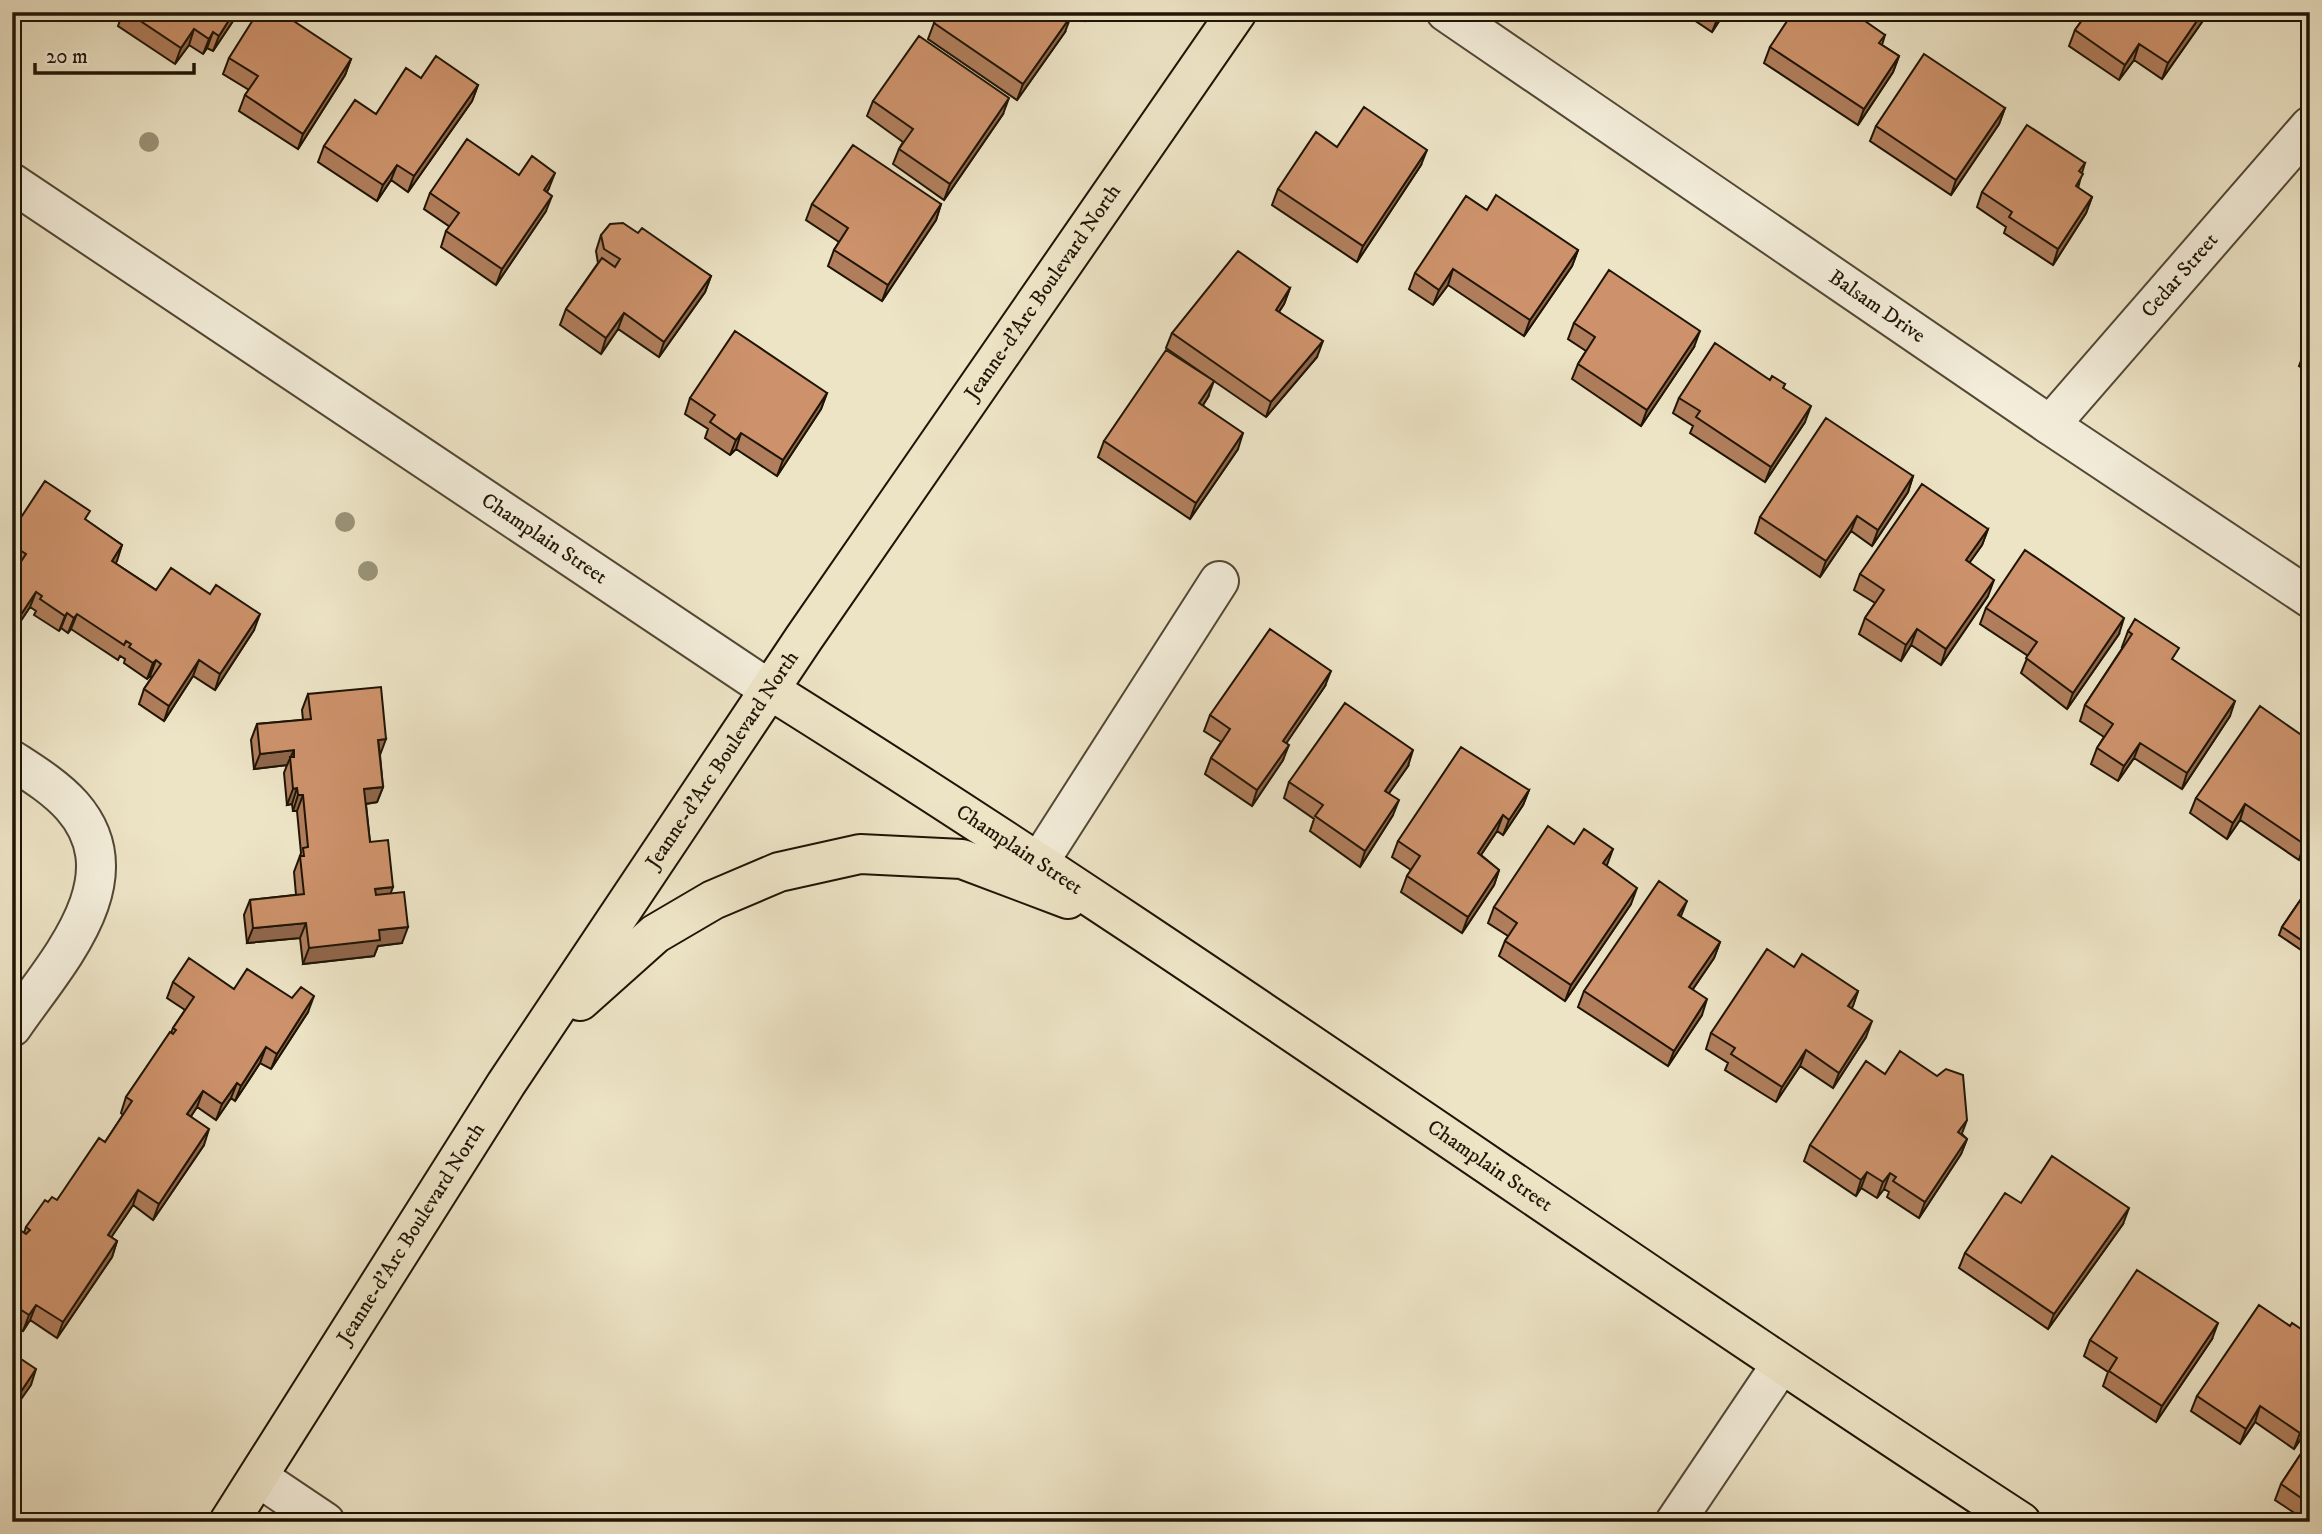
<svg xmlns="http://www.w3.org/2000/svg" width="2322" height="1534" viewBox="0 0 2322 1534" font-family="'IM FELL DW Pica',serif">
<rect width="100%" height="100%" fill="#ede4c6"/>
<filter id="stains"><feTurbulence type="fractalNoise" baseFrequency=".00286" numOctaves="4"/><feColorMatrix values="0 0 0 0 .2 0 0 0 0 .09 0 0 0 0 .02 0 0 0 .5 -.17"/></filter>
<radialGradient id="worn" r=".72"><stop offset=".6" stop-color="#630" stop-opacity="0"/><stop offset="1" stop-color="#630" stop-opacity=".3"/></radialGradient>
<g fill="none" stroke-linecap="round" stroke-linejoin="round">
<defs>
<g id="minor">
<path id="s1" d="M1446,12l604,413 260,173"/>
<path id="s2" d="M12,183l758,507"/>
<path id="s3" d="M2050,425l260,-299"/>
<path d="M12,760c20,13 43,27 60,46 65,74 -18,159 -60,221"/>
<path d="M1039,862l180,-281"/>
<path d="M258,1477l67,45"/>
<path d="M1675,1522l105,-156"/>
</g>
<g id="major">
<path id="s4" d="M770,690c424,265 831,559 1251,832"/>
<path d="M580,1001l75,-67 58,-34 66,-28 81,-18 102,5 106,40"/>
<path id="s5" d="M229,1522l277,-438 298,-446 433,-626"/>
</g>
</defs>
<use href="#minor" stroke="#524835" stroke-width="42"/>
<use href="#major" stroke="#1f1405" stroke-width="42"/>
<use href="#minor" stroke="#f3edda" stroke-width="38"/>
<use href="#major" stroke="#ede4c6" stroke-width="38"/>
</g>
<g fill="#9a9377">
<circle cx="149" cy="142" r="10"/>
<circle cx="345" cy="522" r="10"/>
<circle cx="368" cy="571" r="10"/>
</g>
<path fill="#b07e5c" stroke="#1f1405" stroke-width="2" d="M123,12h116l-26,39 -6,-3 -4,6 -14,-9 -14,19 -57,-38z
M1072,12h19l-6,9z
M1682,12h43l-13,20z
M2088,12h121l-47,67 -28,-19 -15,20 -50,-34 6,-16z
M934,23l131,9 -48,68 -89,-61z
M1885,35l-3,10 17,11 -6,16 -35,53 -94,-62 6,-16z
M229,58l122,1 -6,16 -47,74 -59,-38 6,-16 4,-5 -26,-16z
M421,78l57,7 -6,16 -64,91 -17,-12 -14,21 -59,-39 6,-16 52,-32z
M873,101l130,13 -59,86 -51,-36 6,-15 4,-7 -36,-26z
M2005,108l-6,16 -48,71 -81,-54 6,-15z
M1337,147l84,18 -64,97 -85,-57 6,-16z
M2085,163l-3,10 -4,15 14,9 -6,16 -33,52 -49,-32 2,-6 -29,-20 5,-15z
M519,175l30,13 -2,4 -1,19 -50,74 -55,-38 5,-16 4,-4 -26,-18 6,-16z
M812,204h129l-5,16 -54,81 -54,-35 6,-16 5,-8 -33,-22z
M1487,210l91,40 -6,16 -48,70 -76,-51 -15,20 -24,-16 6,-16z
M638,233l73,43 -6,16 -46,65 -41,-28 -17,25 -41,-29 6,-16 32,-46 -2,-12 5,-16z
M1290,288l-6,16 -5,8 38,45 -51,60 -100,-69 6,-15z
M1574,323l120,24 -53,79 -69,-47 6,-15 8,-13 -18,-12z
M2310,344v29l-11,-7 6,-16z
M1770,380l15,4 -2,4 22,34 -40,60 -75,-49 3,-7 -20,-13 6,-15z
M827,393l-6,16 -44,67 -41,-27 -6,6 -25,-17 3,-9 -23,-15 5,-16z
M1208,397l-5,8 35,44 -48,70 -92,-62 6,-16z
M1913,476l-5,16 -36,54 -21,-15 -31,46 -65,-44 5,-16z
M87,521l35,24 -7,18 41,27 98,40 -39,60 -22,-14 -29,45 -25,-17 5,-15 8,-12 -2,-1 -3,3 -23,-16 1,-4 -5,-3 -2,4 -47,-31 -3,4 -7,-5 -2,3 -25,-16 2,-4 -6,-4 -16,24 -2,-1v-55l5,-7 -5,-3v-34z
M1988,529l-6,16 -13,18 19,33 -47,69 -30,-20 -10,16 -42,-27 6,-16 10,-15 -21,-13 6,-16z
M1986,608l133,26 -52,75 -46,-36 7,-17 -48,-32z
M2128,631l46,30 56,55 -48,73 -48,-31 -16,23 -27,-17 6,-16 7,-11 -24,-16 5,-16 38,-58h-1z
M1325,686l-39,57 -3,17 -31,46 -47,-32 6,-16 10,-16 -17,-11 6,-16z
M308,694l72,61 3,32 -6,15 -11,2 4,38 20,52 12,49 -24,3 -4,10 -71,8 -3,-26 -53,5 -3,-28 6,-15 46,-5 -2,-23 7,-19 -4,-42h-4l-1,-7 -5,1 -3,-32 3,-8 -33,4 -3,-29 6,-16 46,-4 -1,-10z
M2310,741v103l-11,16 -59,-40 -13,19 -37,-26 6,-15z
M1408,766l-19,27 4,22 -33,52 -50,-36 4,-12 -30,-21 5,-16z
M1529,790l-6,15 -20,30 -6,-4 -16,24 18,15 -5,15 -32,48 -61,-41 6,-16 4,-6 -19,-13 6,-16z
M1606,866l25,38 -66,97 -66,-45 6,-15 3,-5 -20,-13 6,-16z
M2310,886v70l-31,-21 3,-8z
M1681,917l39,25 -6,16 -21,31 9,26 -34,51 -90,-59 6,-16z
M1794,967l64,24 -6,17 14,29 -33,51 -33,-22 -24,36 -51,-32 3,-7 -22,-14 5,-16z
M173,982l61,7 74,23 -37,57 -11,-6 -25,38 -4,-3 -15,22 -19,-13 -6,9 13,29 -51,75 -20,-15 -22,32 6,4 -5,16 -55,81 -27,-18 -7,11 -11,-8v-88l12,-2 2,-6 22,-25 9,-2 48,-58 18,-27 -2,-2 5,-16 45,-64 2,-5 12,-18 -18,-12z
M1962,1134l5,5 -6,15 -42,64 -32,-21 2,-5 -5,-3 -7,9 -16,-10 -5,8 -52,-35 6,-16z
M2021,1203l102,21 -75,105 -89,-61 6,-15z
M2290,1326l20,9v90l-16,24 -39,-27 -15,22 -49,-33 6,-15z
M2212,1339l-56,83 -53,-36 5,-14 -24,-16 6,-16z
M2310,1440v82h-2l-33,-22 6,-16z"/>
<path fill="#90664b" stroke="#1f1405" stroke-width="2" d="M234,12h5l-26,39 6,-15z
M1721,12h4l-13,20 6,-15z
M2203,12h6l-47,67 6,-16z
M1071,16l-6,16 -48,68 6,-16z
M194,29l-5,16 -14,19 6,-16z
M213,32l-6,16 -4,6 6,-15z
M2139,44l-5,16 -15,20 6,-15z
M1899,56l-6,16 -35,53 6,-16z
M351,59l-6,16 -47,74 5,-15z
M478,85l-6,16 -64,91 6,-16z
M1009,98l-6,16 -59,86 6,-16z
M2005,108l-6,16 -48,71 5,-15z
M1427,150l-6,15 -64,97 6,-16z
M397,165l-6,15 -14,21 6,-16z
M555,173l-6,15 -11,18 6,-16z
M552,196l-6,15 -50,74 6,-16z
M2092,197l-6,16 -33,52 5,-16z
M941,204l-5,16 -54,81 6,-16z
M1578,250l-6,16 -48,70 6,-16z
M1453,269l-5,16 -15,20 6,-15z
M711,276l-6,16 -46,65 5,-15z
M1290,288l-6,16 -14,21 6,-15z
M624,313l-6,16 -17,25 5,-16z
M1700,331l-6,16 -53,79 6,-16z
M1323,341l-6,16 -51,60 5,-15z
M1214,381l-6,16 -14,22 5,-16z
M827,393l-6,16 -44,67 6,-16z
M1811,406l-6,16 -40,60 6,-15z
M741,433l-5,16 -6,6 6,-15z
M1243,433l-5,16 -48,70 6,-16z
M1913,476l-5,16 -36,54 6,-16z
M1857,516l-6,15 -31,46 6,-16z
M1988,529l-6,16 -22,31 6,-16z
M122,545l-5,16 -11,16 6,-16z
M1994,580l-6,16 -47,69 5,-16z
M36,592l-6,15 -16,24 6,-15z
M67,613l-6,15 -2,3 6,-15z
M77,614l-6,15 -3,4 6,-15z
M260,614l-6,16 -39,60 5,-16z
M2124,618l-5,16 -52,75 6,-16z
M1917,629l-6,16 -10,16 5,-16z
M156,660l-6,16 -3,3 6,-16z
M199,660l-6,16 -29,45 5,-15z
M1331,671l-6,15 -48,71 6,-16z
M2235,701l-5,15 -48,73 5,-16z
M386,739l-6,16 -2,-15z
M2140,743l-6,15 -16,23 6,-15z
M1289,745l-6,15 -31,46 5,-16z
M294,750l-7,15 -33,4 6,-15z
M1413,750l-5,16 -28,40 5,-15z
M383,787l-6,15 -19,3 6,-16z
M297,788l-5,16 -5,1 6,-16z
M1529,790l-6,15 -20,30 6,-15z
M298,795h5l-6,16h-4z
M1399,800l-6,15 -33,52 5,-16z
M2245,804l-5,16 -13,19 6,-16z
M1503,815l-6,16 -25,37 6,-15z
M2310,836v8l-11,16 5,-16z
M1613,849l-6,16 -10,14 6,-16z
M1499,870l-5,15 -32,48 6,-16z
M393,887l-6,16 -18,1 6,-15z
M1637,888l-6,16 -66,97 6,-16z
M1687,901l-6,15 -3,-1z
M306,923l-6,15 -53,5 6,-15z
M408,927l-6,16 -24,3 -4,10 -71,8 6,-16 70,-18z
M1720,942l-6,16 -30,44 5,-15z
M1858,991l-5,15 -11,15 6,-15z
M314,996l-6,16 -37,57 6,-15z
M1707,999l-5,16 -34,51 6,-15z
M1872,1021l-6,16 -33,51 6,-15z
M266,1047l-6,16 -25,38 6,-15z
M1806,1050l-6,16 -24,36 6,-15z
M237,1083l-6,15 -15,22 6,-16z
M203,1091l-6,16 -15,23 5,-16z
M1967,1120l-6,16 -3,-4z
M209,1129l-5,16 -51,75 6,-16z
M1967,1139l-6,15 -42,64 6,-16z
M1867,1172l-6,16 -5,8 5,-16z
M1890,1173l-6,16 -7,9 6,-16z
M138,1190l-5,15 -31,46 6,-16z
M2129,1208l-6,16 -75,105 6,-15z
M117,1241l-5,16 -55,81 6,-16z
M36,1305l-6,15 -7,11 6,-16z
M2218,1323l-6,16 -56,83 6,-16z
M36,1369l-5,16 -19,27v-7z
M2260,1406l-5,16 -15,22 6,-15z
M2310,1418v7l-16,24 6,-16z"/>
<path fill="#cd926b" stroke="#1f1405" stroke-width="2" d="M127,12h107l-15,24 -6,-4 -4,7 -15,-10 -13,19z
M258,12h22l71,47 -48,75 -58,-39 13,-19 -29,-18z
M941,12h124l6,4 -48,68 -89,-61z
M1711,12h10l-3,5z
M1793,12h59l33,23 -6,8 20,13 -35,53 -94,-62z
M2088,12h115l-35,51 -29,-19 -14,21 -50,-35z
M919,36l90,62 -59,86 -51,-35 14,-20 -40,-28z
M1924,54l81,54 -49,72 -80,-54z
M436,56l42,29 -64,91 -17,-11 -14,20 -59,-39 31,-46 21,14 30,-46 15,10z
M1364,107l63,43 -64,96 -85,-57 38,-57 21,15z
M2027,125l58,38 -6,8 4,3 -7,12 16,11 -34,52 -49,-32 3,-5 -30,-20z
M467,139l52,36 13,-19 23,17 -11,17 8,6 -50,73 -56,-38 13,-18 -29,-20z
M853,145l88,59 -53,81 -54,-35 14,-22 -36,-24z
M1496,195l82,55 -48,70 -77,-51 -14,21 -24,-17 51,-77 21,14z
M623,223l15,10 4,-5 69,48 -47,66 -40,-29 -18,25 -40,-29 36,-51 13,9 5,-8 -16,-10 -3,-14 9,-11z
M1238,251l52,37 -14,22 47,31 -52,61 -99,-69z
M1609,270l91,61 -53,79 -69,-46 17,-27 -21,-14z
M735,331l92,62 -44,67 -42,-27 -5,7 -26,-18 5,-7 -25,-17z
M1715,343l55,37 2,-4 13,8 -2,4 28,18 -40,61 -75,-50 4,-6 -21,-13z
M2310,344v9l-5,-3z
M1166,350l48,31 -15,22 44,30 -47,70 -92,-62z
M1826,418l87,58 -35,54 -21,-14 -31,45 -66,-44z
M45,481l45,30 -5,8 37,26 -10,16 44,29 15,-22 39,26 6,-9 44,29 -40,60 -21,-14 -30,46 -25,-17 17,-25 -5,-4 -3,3 -24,-16 2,-3 -5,-3 -2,4 -47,-31 -3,4 -7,-5 -2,3 -25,-17 2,-3 -6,-4 -16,24 -8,-5v-36l14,-21 -14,-9v-14z
M1922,484l66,45 -22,31 28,20 -48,69 -29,-20 -11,16 -41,-27 19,-28 -24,-16z
M2025,550l99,68 -51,75 -47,-35 11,-16 -51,-34z
M2135,619l44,29 -7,11 63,42 -48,72 -47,-30 -16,23 -27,-18 16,-24 -28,-19 47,-71 -4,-3z
M1270,629l61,42 -48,70 6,4 -32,45 -46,-32 19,-29 -20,-14z
M381,687l5,52 -8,1 5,47 -19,2 6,53 18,-2 5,47 -18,2 1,6 28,-3 4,35 -29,3 1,10 -71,8 -3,-25 -53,5 -3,-28 54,-6 -4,-38h4l-1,-8 5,-1 -5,-52h-5l-1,-7 -4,1 -3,-32h4v-7l-34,4 -3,-30 54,-5 -3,-25z
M1345,703l68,47 -28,41 14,9 -34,51 -50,-35 8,-11 -34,-23z
M2260,706l50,35v95l-6,8 -59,-40 -12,19 -37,-25z
M1461,747l68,43 -20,30 -6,-5 -25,38 21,17 -31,47 -61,-41 13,-20 -22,-15z
M1548,826l26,18 10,-15 29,20 -10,14 34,25 -66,97 -66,-44 12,-18 -23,-16z
M1659,881l28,20 -9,14 42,27 -31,45 18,12 -33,52 -90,-60z
M2310,886v60l-28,-19z
M1767,949l27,18 8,-13 56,37 -10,15 24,15 -33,52 -33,-23 -24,37 -51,-33 4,-6 -24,-15z
M189,958l45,31 13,-20 45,29 9,-11 13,9 -37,58 -11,-7 -25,39 -4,-3 -15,21 -19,-13 -16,23 22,15 -50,75 -21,-14 -30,45 9,6 -54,81 -27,-17 -7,10 -17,-11v-69l5,-7 9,6 4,-4 -4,-3 19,-27 3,2 4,-5 5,3 42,-62 6,4 27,-41 -6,-4 44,-65 3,2 3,-4 -3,-2 21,-31 -21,-15z
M1900,1051l37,25 9,-7 17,6 4,45 -9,12 9,7 -42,63 -32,-21 3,-4 -6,-4 -7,9 -16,-10 -6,8 -51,-35 56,-84 19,13z
M2052,1156l77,52 -75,106 -89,-61 40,-60 16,10z
M2137,1270l81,53 -56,83 -53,-35 8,-13 -27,-18z
M2259,1305l31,21 2,-3 18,12v83l-10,15 -40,-27 -14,23 -49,-33z
M12,1337l6,3 -6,9z
M12,1353l24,16 -24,36z
M2310,1440v64l-29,-20z"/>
<g text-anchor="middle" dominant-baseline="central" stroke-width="5" stroke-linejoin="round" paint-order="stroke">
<g font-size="21" fill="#1f1405" stroke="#f3edda">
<text stroke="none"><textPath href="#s3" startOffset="198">Cedar Street</textPath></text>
<text stroke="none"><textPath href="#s5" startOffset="1475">Jeanne-d'Arc Boulevard North</textPath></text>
<text stroke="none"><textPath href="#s1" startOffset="522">Balsam Drive</textPath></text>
<text stroke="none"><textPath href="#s2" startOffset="640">Champlain Street</textPath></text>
<text stroke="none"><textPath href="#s5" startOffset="908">Jeanne-d'Arc Boulevard North</textPath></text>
<text stroke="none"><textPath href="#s4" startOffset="296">Champlain Street</textPath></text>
<text stroke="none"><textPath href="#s4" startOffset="863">Champlain Street</textPath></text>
<text stroke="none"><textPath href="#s5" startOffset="341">Jeanne-d'Arc Boulevard North</textPath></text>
</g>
</g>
<rect width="2322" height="1534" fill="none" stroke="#ede4c6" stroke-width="42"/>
<rect x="14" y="14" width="2294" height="1506" fill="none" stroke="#1f1405" stroke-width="3.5"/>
<rect x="21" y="21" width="2280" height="1492" fill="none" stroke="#1f1405" stroke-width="2"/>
<path d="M35 63v10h159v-10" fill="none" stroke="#1f1405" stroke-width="3.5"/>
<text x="46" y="63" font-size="21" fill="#1f1405" stroke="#f3edda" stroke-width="5" paint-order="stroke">20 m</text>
<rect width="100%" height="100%" filter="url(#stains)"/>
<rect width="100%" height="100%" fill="url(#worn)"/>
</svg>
